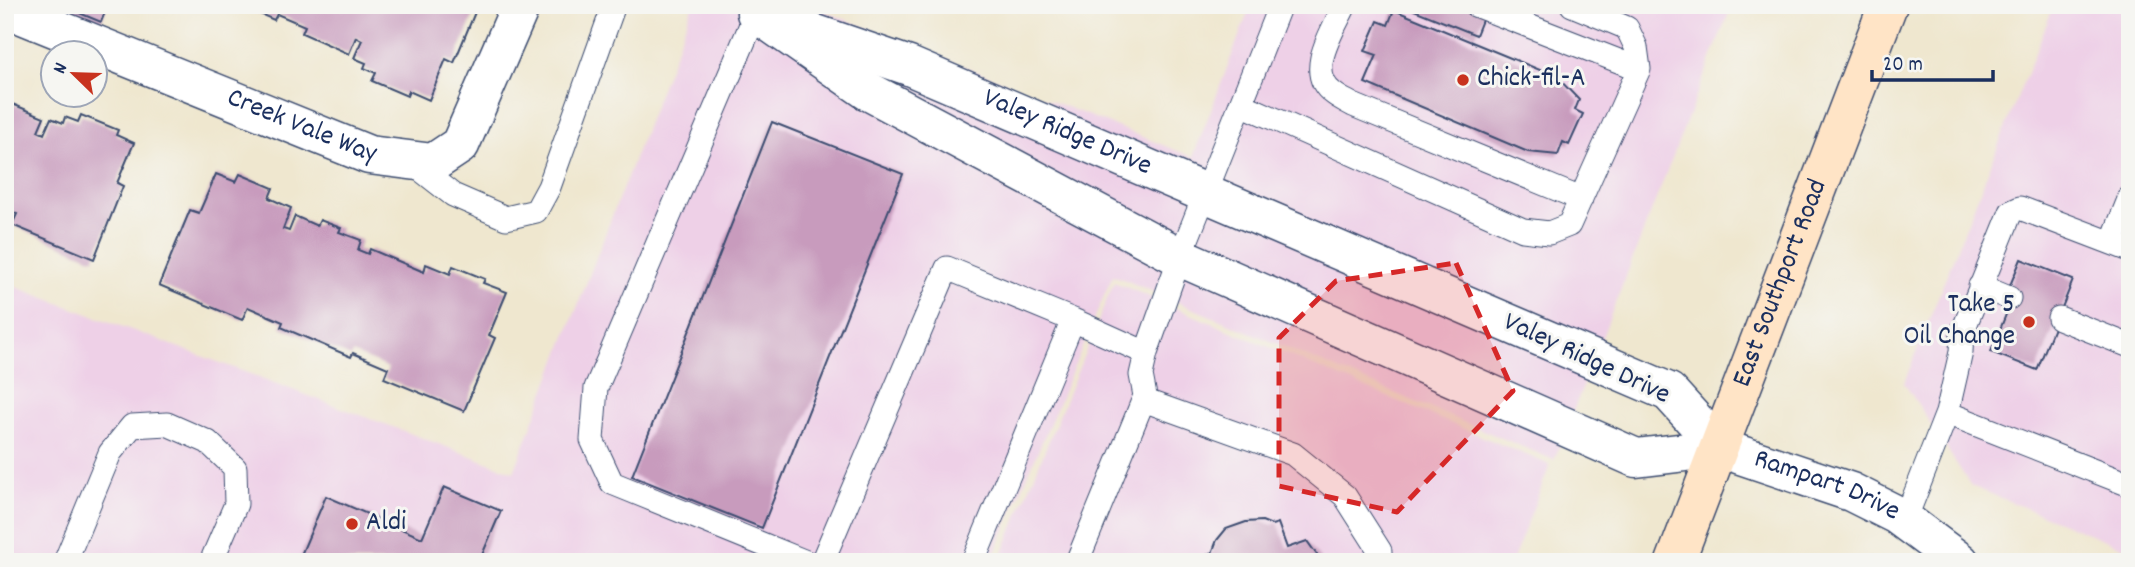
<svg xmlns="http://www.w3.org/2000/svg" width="2135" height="567" viewBox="0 0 2135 567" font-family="Dekko,sans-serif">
<rect width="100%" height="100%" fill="#f6f6f2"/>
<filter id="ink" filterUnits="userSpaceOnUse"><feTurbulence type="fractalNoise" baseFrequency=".0143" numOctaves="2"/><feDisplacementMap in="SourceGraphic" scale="14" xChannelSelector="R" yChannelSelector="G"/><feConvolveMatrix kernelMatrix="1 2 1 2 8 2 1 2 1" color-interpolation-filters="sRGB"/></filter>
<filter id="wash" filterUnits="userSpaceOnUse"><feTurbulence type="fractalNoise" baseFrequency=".00686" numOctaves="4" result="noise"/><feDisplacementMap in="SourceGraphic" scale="28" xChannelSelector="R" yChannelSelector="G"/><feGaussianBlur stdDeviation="1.57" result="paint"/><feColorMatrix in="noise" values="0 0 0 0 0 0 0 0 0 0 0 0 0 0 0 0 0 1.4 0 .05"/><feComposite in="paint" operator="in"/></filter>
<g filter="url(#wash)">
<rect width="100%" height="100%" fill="#efe7cf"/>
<path fill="#eed0e7" d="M693,5h116l384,152 58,-152h481l-178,455 -441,-185 -122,287h-986v-279l509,189z
M2054,5h76v545l-159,-64 -67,-103z
M1114,282l436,183 -38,97h-513z"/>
<g id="blocks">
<path fill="#c89bbd" d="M60,5h48l-7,17z
M239,5h239l-24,58 -8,-4 -17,41 -20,-9 -2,5 -35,-15 4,-8 -12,-5 2,-5 -12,-5 8,-18 -6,-3 -7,17 -47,-21 3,-7 -28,-12 -3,6z
M1416,5h72l-12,30 -62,-25z
M1394,10l163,67 22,23 -4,10 8,4 -14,31 -6,-3 -5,13 -30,-3 -163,-69 12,-28 -12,-4 13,-30 10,4z
M5,101l39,16 -6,14 6,3 7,-16 12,5 2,-6 13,5 3,-7 37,15 -2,5 18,8 -17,40 6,3 -29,73 -82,-34 5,-11 -12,-5z
M772,122l131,52 -141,354 -130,-52z
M216,174l20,8 4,-8 33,14 -4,10 22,10 -8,21 6,2 6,-15 22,10 3,-6 21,8 -2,4 22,8 -3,10 10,4 2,-5 54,23 2,-8 24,10 3,-8 32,13 -2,4 24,9 -18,43 6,3 -31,73 -80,-33 4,-10 -35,-15 -2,4 -70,-30 2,-5 -35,-15 -6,13 -83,-35 31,-75 9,3z
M2021,259l52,21 -36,90 -46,-18 24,-60 -7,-2z
M444,487l57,24 -22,51h-181l28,-66 96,42z
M1262,521l10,4 6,-2 9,25 20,-7 15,21h-133l23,-9 5,-13 9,-11 20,-7z"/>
</g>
</g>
<g filter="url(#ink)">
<use href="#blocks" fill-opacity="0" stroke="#3b4b6f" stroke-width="2"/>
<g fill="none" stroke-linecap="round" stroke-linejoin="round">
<defs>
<path id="lane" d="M1280,5l-100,252 -34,96 -5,22 5,26 147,53 52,42 35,55v11
M1345,5c-11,24 -41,67 -12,88 6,5 13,8 20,12l228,94
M1475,5l164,64
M756,13l-160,375 -4,52 20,43 194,79
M1241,104l282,126 26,3 20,-8 70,-156 -3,-22 -9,-19 -55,-23
M412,163l41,32 53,23 30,-7 13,-24 65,-182
M2112,242l18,-45
M1980,286l29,12
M2059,318l71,28
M1947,413l14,-61 1,-19 49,-121 9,-4 110,42
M1905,520l42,-107 183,72
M65,562l45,-109 22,-27 35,-2 41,18 27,26 1,36 -25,58
M822,562l125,-294 126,52
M973,562l100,-242 73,33
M1077,562l68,-166"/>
<g id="street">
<path id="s1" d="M5,8l364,147 64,8 27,-18 61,-140"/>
<path id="s2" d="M756,13l112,78 312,166 456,201 84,-10 131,44 46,23 63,47"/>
<path id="s3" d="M798,28l111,38 760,326 51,56"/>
</g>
<g id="secondary">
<path id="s4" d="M1675,562l213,-557"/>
</g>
</defs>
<use href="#lane" stroke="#3b4b6f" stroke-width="25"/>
<use href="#street" stroke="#3b4b6f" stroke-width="41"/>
<use href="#secondary" stroke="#3b4b6f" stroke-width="41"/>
<use href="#lane" stroke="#fff" stroke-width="23"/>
<use href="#street" stroke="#fff" stroke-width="38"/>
<use href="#secondary" stroke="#ffe4c6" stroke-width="38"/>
</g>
</g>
<path fill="#d62828" fill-opacity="0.2" stroke="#d62828" stroke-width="5" stroke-dasharray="14 9" stroke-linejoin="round" d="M1456,263l57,128 -116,121 -118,-26v-148l57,-57z"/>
<g fill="#c8321e" stroke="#f6f6f2" stroke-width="2.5">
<circle cx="1463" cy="80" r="7"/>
<circle cx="2029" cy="322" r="7"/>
<circle cx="352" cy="524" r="7"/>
</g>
<g text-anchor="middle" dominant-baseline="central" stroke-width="6" stroke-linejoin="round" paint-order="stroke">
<g font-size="28" fill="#1b2f5e" stroke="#f6f6f2" text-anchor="start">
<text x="1477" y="80">Chick-fil-A</text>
<text x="2015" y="306" text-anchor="end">Take 5<tspan x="2015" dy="32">Oil Change</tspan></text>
<text x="366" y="524">Aldi</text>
</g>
<g font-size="28" fill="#1b2f5e" stroke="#f6f6f2">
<text stroke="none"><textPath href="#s1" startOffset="320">Creek Vale Way</textPath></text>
<text stroke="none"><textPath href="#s3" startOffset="289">Valey Ridge Drive</textPath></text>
<text stroke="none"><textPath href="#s4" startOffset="298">East Southport Road</textPath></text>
<text transform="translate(1586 360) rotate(25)">Valey Ridge Drive</text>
<text stroke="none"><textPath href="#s2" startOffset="1186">Rampart Drive</textPath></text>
</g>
</g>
<rect width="2135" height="567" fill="none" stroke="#f6f6f2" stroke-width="28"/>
<g transform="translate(74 74) rotate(293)"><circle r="33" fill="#f6f6f2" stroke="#9ea6b7" stroke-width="2"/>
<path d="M0-5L12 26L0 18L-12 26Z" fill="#c8321e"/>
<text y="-10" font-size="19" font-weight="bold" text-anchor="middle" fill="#1b2f5e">N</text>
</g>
<path d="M1872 70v10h121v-10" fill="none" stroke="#1b2f5e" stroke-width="3.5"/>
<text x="1883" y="70" font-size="21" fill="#1b2f5e" stroke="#f6f6f2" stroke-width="5" paint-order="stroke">20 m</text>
</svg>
